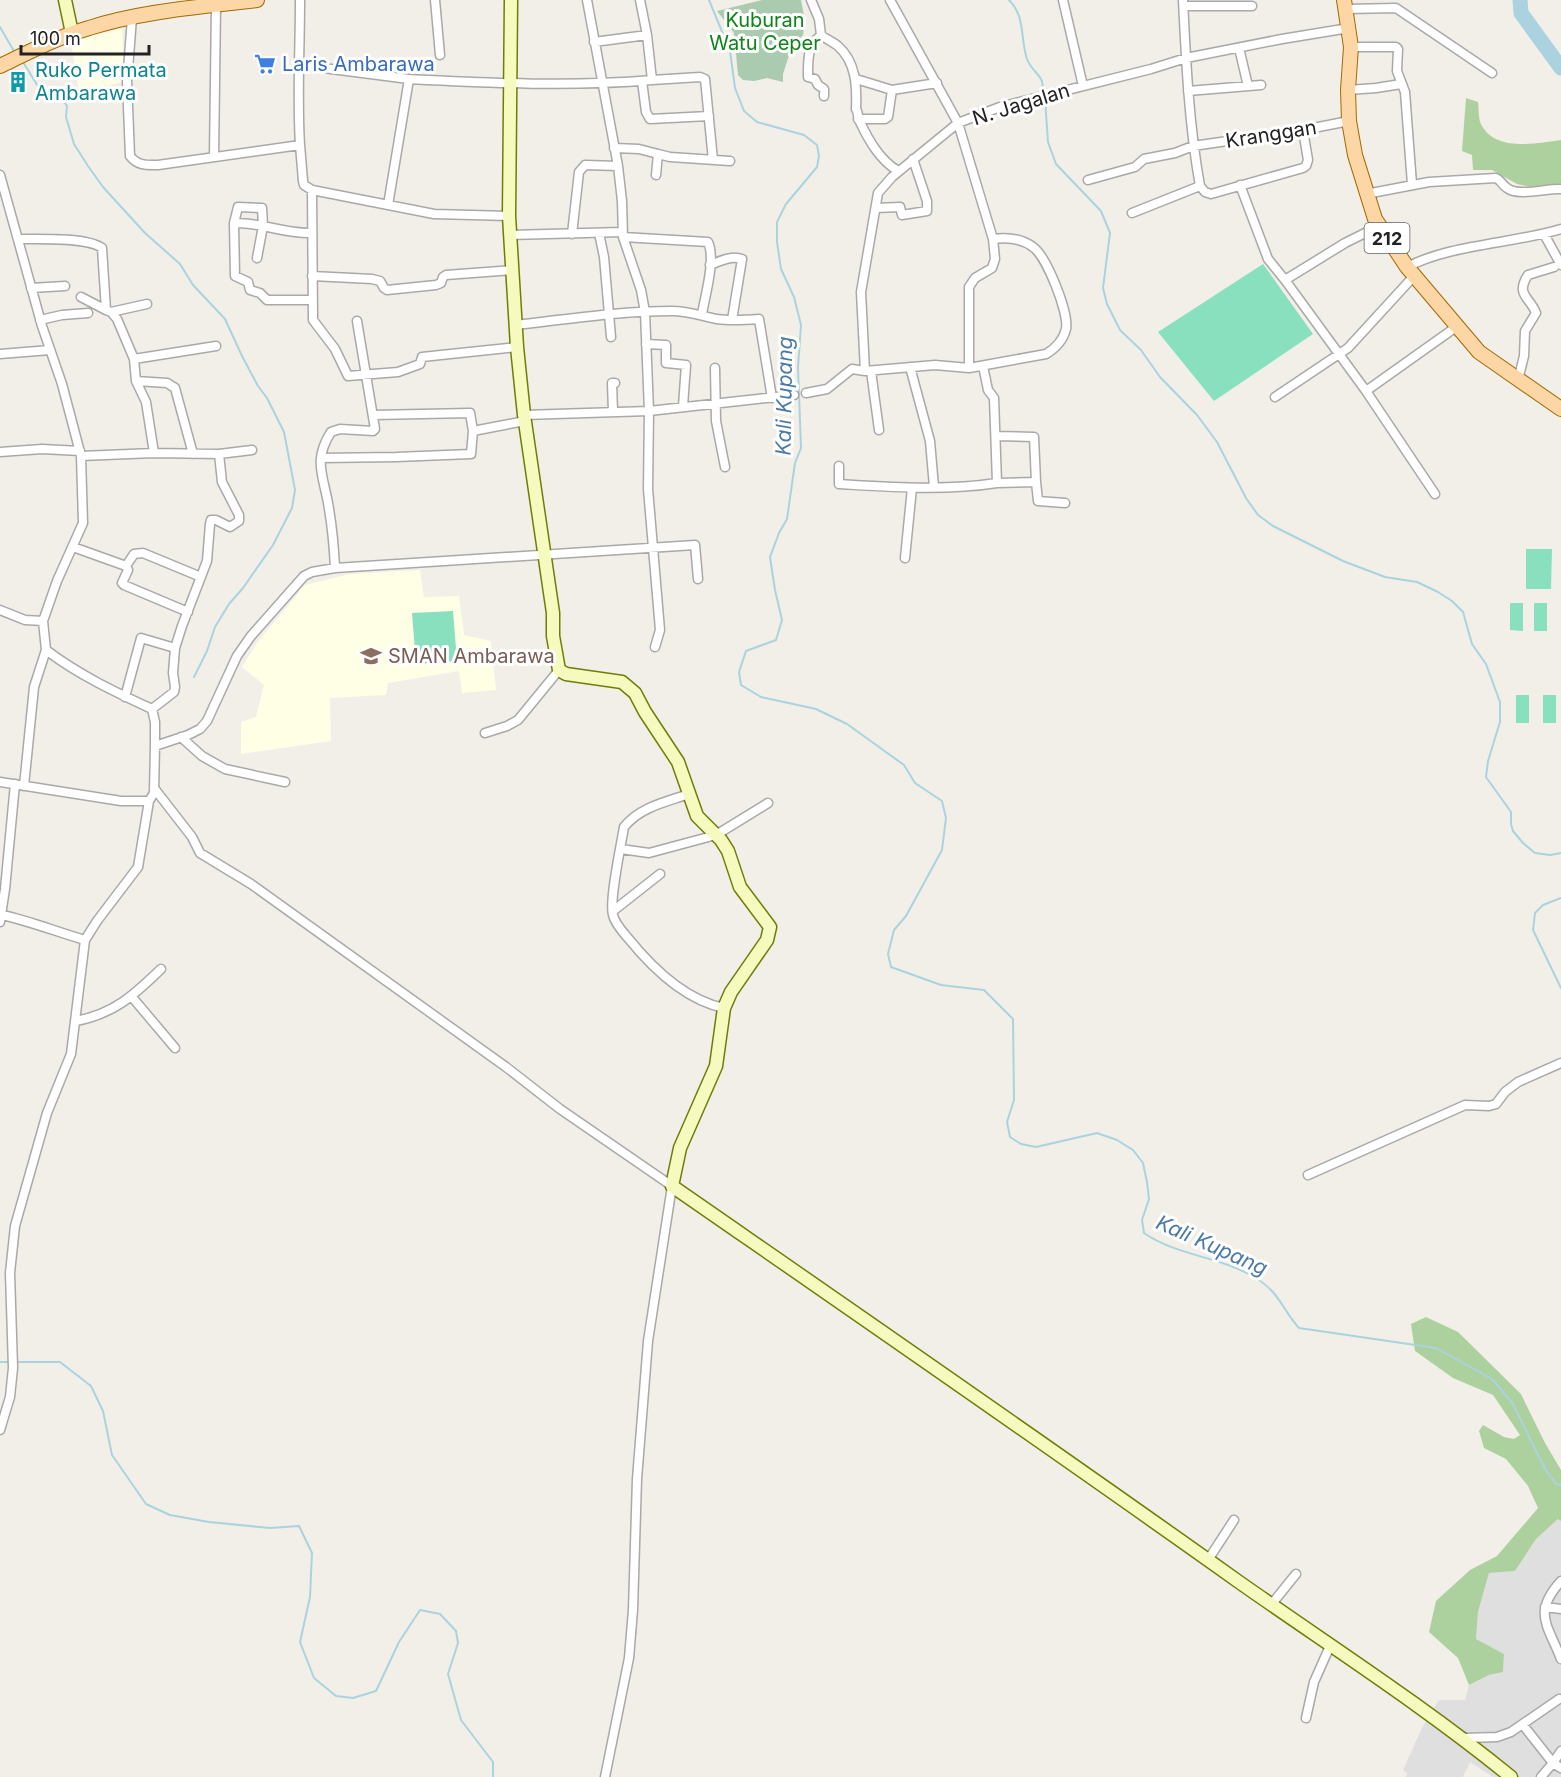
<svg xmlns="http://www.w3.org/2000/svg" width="1561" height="1777" viewBox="0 0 1561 1777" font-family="Inter,sans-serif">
<rect width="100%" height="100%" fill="#f2efe9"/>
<path fill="#e0dfdf" d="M1558,1519l3,2v256h-68l-23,-15 -7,15h-57l1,-4 -4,-3 19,-42 17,-28h26l4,-15 20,-10 14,-3 1,-18 -28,-15 2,-27 11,-39 26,-2 21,-32z"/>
<path fill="#ffffe5" d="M122,29l3,52 -25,7 1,7 -21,4 -9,-57 8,-4z
M420,570l4,27 35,-1 5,39 27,6 5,49 -34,3 -3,-22 -71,12 -2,12 -56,3 1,43 -90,13v-32l15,-5 8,-32 -22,-18 14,-23 49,-59 45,-11z"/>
<path fill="#add19e" d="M1466,98l12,4c1,7 0,18 4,24 15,26 55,17 79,14v44l-26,4 -18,-4 -25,-14h-19l-1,-15 -10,-4z
M1426,1317l32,15 63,62 24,49 16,27v51l-3,-2 -22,20 -21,32 -26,2 -11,39 -2,27 28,15 -1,18 -14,3 -20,10 -11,-27 -29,-26 7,-31 34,-31 27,-14 41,-48 -10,-22 -22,-27 -22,-11 -5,-17 4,-6 21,12 10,2 6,-4 -27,-40 -40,-17 -38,-27 -4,-27z"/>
<path fill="#aacbaf" d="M762,0h39l4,20 -2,15 -12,14 -8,25v8l-16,-4 -13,3 -11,-1 -5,-5 -4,-42 -17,-22z"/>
<path fill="#88e0be" d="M1263,264l50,70 -99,67 -56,-69z
M1526,549h26l-1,40h-25z
M1510,603h13v28l-13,-1z
M1534,603h13v28h-13z
M453,611l4,50 -41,3 -4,-51z
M1516,695h13v28h-13z
M1543,695h13v28h-13z"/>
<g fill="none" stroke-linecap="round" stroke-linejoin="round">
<path stroke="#aad3df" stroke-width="2" d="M709,0l21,51 5,37 9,23 13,11 47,13 13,10 2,11 -2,11 -31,37 -9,18v20l4,27 13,28 7,28 -3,42 3,81 -6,15 -8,56 -8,14 -9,24 5,33 7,30 -6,20 -30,11 -7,21 2,13 20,12 55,12 31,15 57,41 11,18 27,18 4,17 -4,32 -36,66 -12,14 -6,24 3,13 50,18 43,5 29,29 1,81 -7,22 3,15 11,7 15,3 61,-14 20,7 16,10 10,13 4,19 2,17 -7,21 2,13c33,23 75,23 110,44 25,14 28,32 45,51l137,20 56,31 21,25 32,65 11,15 5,1
M1009,0c17,17 11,39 18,59 4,10 10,13 14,20 2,4 2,10 3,15
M0,27l15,26
M23,62l21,34 19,4 4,6 -1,11 8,27 14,22 15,21 42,46 35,31 13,21 32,34 17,37 16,30 9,12 17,34 11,58 -3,18 -19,37 -30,43 -14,16 -14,23 -8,24 -13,26
M1045,99l3,43 8,22 45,47 9,22 -7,55 4,16 13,26 21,20 19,27 37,38 20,27 29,56 12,17 15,11 70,35 42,16 32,5 21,10 14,9 11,11 9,32 14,20 14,38v20l-12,39 -2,16 25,35v12l2,7 10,12 12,10 15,2 11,-2
M1561,898l-18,7 -8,8 -2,17 28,58
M0,1362h10
M15,1362h45l31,24 12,25 9,44 34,49 24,11 39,7 61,6 29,-2 13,27 -2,44 -10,45 14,36 22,18 17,2 23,-7 23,-49 21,-32 20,4 16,17 2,12 -10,31 13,46 32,42v15"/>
<path stroke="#aad3df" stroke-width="15" d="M1520,0l1,13 40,55"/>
<defs>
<path id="street" d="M435,0l5,55
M587,0l31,166 4,35 1,36 18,53 4,22 4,99 -1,78 12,141 -5,17
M811,0l8,19 2,16c5,4 12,7 17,11 18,16 19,40 18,63 3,4 1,8 4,13 9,19 20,38 38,49
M890,0l68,123 35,116 2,20 -3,9 -17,10 -6,9v81
M1063,0l20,86
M1184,6h68
M1346,9l50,-1 96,65
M132,18l-5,64 3,74c8,10 16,9 28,9l142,-20c-3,-48 0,-96 0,-145
M821,35c-14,12 -13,24 -13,42l7,2 3,6 6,4v7
M594,42l53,-7
M1351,47h45l2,2 -1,22 8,21 7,92
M1239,48l9,38
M300,65l109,14 -21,126
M409,79c82,4 161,8 243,1l-5,-45 -7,-35
M856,79l36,11 45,-7
M652,80l48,-3 5,2 8,81
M642,81l4,31 4,7 59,-3
M1348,90l28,-2 25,-4
M1188,91l73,-6
M858,119h27l3,-2 4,-27
M300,145l3,36 1,4 8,5 122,24 75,2
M614,148l25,1 19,5
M214,157l2,-152
M0,175l42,151 20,58 19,72 2,67 -26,58 -14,40 3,29c33,25 69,42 106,59l3,13v24
M656,175l2,-21 12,3 60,4
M1088,180l47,-13 9,-8 31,-6 18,-7 110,-16 46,-9
M1240,185l28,74 17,21
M1200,186l5,6 6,2 92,-26 3,-2 2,-6 -5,-30
M312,190l1,130 22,29 13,27 50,-4 22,-8 2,-7 95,-10
M1366,194l63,-12 67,-4c6,3 6,7 11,10 11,9 40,0 54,1
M876,208l24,-1 2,8 25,-4v-10l-14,-42
M1132,213l68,-27c-11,-61 -14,-124 -17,-186
M234,223l4,-16 24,1 1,18 -6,32
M1379,226l-34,17 -60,37 81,111 90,-64
M311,233c-26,1 -51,-11 -77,-10l1,53 13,6 2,8 10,3 7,7h45
M599,233l5,24 7,80
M572,234l7,-62 6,-7 33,1
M1544,234l17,31
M510,235l112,-3
M623,237l85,5c8,17 -3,54 -6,72
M18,239c19,0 70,-2 84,9l4,62 5,2 6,7 17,40 2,22 10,21 8,51
M710,265c10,-4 22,-10 32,-6l-10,61
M1407,267c45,-23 104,-23 154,-38
M312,276l60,3 8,2 4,7 3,2 49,-5 5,-2 2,-6 3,-2 66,-5
M31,288l34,-2
M81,297l25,13
M111,312l36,-8
M40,320l22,-5 26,-2
M516,325c52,-6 104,-14 156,-14 16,0 30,5 45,8 14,2 28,1 42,0l13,79
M646,344l20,1v18l20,2 -3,41
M0,354l50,-4
M134,359l82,-13
M910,367l20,74 4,46
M715,368l1,53 9,46
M865,371l-4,-79 17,-99 14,-16 66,-54 42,-16 151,-38 35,-11 96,-19 67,-11
M871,371l8,59
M1518,380l6,-24 1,-25 11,-18c-6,-16 -21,-18 -8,-38l26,-8
M136,381l31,2 8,5 18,66
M1366,391l69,103
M806,393l21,-4 25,-20 13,2 70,-6 34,3 77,-14c10,-6 17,-13 20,-25 3,-16 -19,-72 -33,-82 -12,-9 -26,-10 -40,-8
M1275,397l73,-49 66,-72
M613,412l-1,-29h3
M524,415l125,-4 145,-16
M473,431l52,-10
M996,436l38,1 2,45 -39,1
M0,452l42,-3 38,2
M81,456l73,-3 65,1 33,-4
M321,458l75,-1 75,-3 2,-23 -3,-18 -97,2
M839,466v18c52,3 106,7 158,-1l-3,-85 -6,-8 -5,-24
M1036,482l2,19 27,2
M73,547l53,19 2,4 -6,13 2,2 64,27
M905,558l7,-70
M126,566l8,-12 9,-1 58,24
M335,568c-1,-21 -3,-43 -7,-65 -5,-28 -15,-43 3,-71l9,-3 33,2 2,-2 -18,-108
M0,610l25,10 18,1
M125,697l16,-59 34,10
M152,709l22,-17 1,-5 -2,-14 2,-25 7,-22 25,-65 3,-37 1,-4h5l14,7 9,-6v-6l-17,-33 -3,-28
M485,733l22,-7 11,-6 41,-50
M181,737l21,19 23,13 60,13
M0,782l121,19h28l5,-8 1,-47 33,-11 12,-6 7,-8 30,-65 14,-20 53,-60 8,-4 23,-4 360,-23 3,34
M24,786l10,-99 12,-37
M154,788l38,49 8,16 51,31 255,183 54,42 112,77 -24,155 -11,138 -4,131 -4,48 -24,119
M689,794c-23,8 -49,13 -65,33 -3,18 -15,74 -11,88 2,9 10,17 15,23 25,31 57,62 96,70
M621,849l28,4 67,-18 52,-32
M613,911l47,-37
M2,915c28,6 55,17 83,25
M0,922l5,-33 10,-105
M132,997l43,51
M76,1021c38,-7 58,-26 85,-52
M1308,1175l157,-70 24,1 7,-2 9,-12 13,-10 43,-19
M0,1430l10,-33 3,-29 -3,-95 5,-47 32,-113 24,-59 14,-114 12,-19 41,-54 11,-66
M1208,1560l26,-40
M1561,1581c-29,32 -13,44 0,78
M1271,1605l25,-31
M1545,1607l16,2
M1306,1718l8,-36 16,-36
M1523,1725l30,38 8,5
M1464,1738l33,-1 14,-5 48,-33
M1541,1777l12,-14 8,-12"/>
<path id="secondary" d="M65,0l7,33
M511,0l-2,216 8,131 7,68 29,198v23l6,34 7,4 56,8 13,11 10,19 33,50 19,54 24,24 7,11 12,36 30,40 -3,13 -36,52 -7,16 -8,58 -36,82 -8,38c189,131 379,262 567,396 91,64 185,124 272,195"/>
<path id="primary" d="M1344,0l7,47 -3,43 1,31 6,34 20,64 32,48 72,85 82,57
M0,66c29,-14 58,-29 89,-38 53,-17 112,-21 168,-28"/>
</defs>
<use href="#street" stroke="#a9a9a9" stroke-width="11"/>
<use href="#secondary" stroke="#707d05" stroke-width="15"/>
<use href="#primary" stroke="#a06b00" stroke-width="16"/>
<use href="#street" stroke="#fff" stroke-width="8"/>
<use href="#secondary" stroke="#f7fabf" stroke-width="12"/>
<use href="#primary" stroke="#fcd6a4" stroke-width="14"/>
</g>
<defs>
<symbol id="supermarket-bare" viewBox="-9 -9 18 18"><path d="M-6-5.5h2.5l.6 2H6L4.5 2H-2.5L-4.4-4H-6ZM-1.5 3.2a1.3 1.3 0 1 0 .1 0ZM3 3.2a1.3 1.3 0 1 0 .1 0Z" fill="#3f7fe0" stroke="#fff" stroke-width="2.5" paint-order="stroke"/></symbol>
<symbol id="building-bare" viewBox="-9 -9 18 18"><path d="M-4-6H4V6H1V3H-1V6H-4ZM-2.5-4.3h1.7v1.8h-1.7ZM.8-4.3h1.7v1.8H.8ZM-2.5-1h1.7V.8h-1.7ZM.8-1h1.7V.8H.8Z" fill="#0f9aa8" stroke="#fff" stroke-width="2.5" paint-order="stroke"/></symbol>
<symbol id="school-bare" viewBox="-9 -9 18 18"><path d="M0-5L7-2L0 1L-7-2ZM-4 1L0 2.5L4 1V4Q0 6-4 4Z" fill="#8d6e63" stroke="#fff" stroke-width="2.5" paint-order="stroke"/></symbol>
</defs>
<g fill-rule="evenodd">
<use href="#supermarket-bare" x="250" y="49" width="30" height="30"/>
<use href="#building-bare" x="3" y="67" width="30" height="30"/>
<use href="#school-bare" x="356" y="641" width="30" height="30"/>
</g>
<g text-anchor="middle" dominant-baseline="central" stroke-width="6" stroke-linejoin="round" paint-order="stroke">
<rect fill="#fff" stroke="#646464" stroke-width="1.5" x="1364.5" y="223" width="45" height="30" rx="4.5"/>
<g font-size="18" font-weight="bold" fill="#222">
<text x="1387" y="238">212</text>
</g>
<g font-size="20" fill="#0c8416" stroke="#fff">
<text x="765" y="20">Kuburan<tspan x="765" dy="23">Watu Ceper</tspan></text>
</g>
<g font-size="20" fill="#366cbe" stroke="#fff" text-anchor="start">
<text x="282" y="64">Laris Ambarawa</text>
</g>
<g font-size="20" fill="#0d838f" stroke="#fff" text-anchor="start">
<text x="35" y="70">Ruko Permata<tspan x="35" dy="23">Ambarawa</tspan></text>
</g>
<g font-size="20" fill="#222" stroke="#fff">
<text transform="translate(1021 104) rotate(-17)">N. Jagalan</text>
<text transform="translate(1271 134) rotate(-9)">Kranggan</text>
</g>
<g font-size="20" fill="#785e54" stroke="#fff" text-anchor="start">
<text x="388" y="656">SMAN Ambarawa</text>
</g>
<g font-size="21" font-style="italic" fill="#4a7aab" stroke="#fff">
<text transform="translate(784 396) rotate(-89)">Kali Kupang</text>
<text transform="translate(1212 1245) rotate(24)">Kali Kupang</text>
</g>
</g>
<path d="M21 45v9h128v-9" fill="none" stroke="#222222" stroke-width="3"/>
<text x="30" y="45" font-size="18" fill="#222222" stroke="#ffffff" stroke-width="4.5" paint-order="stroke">100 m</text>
</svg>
